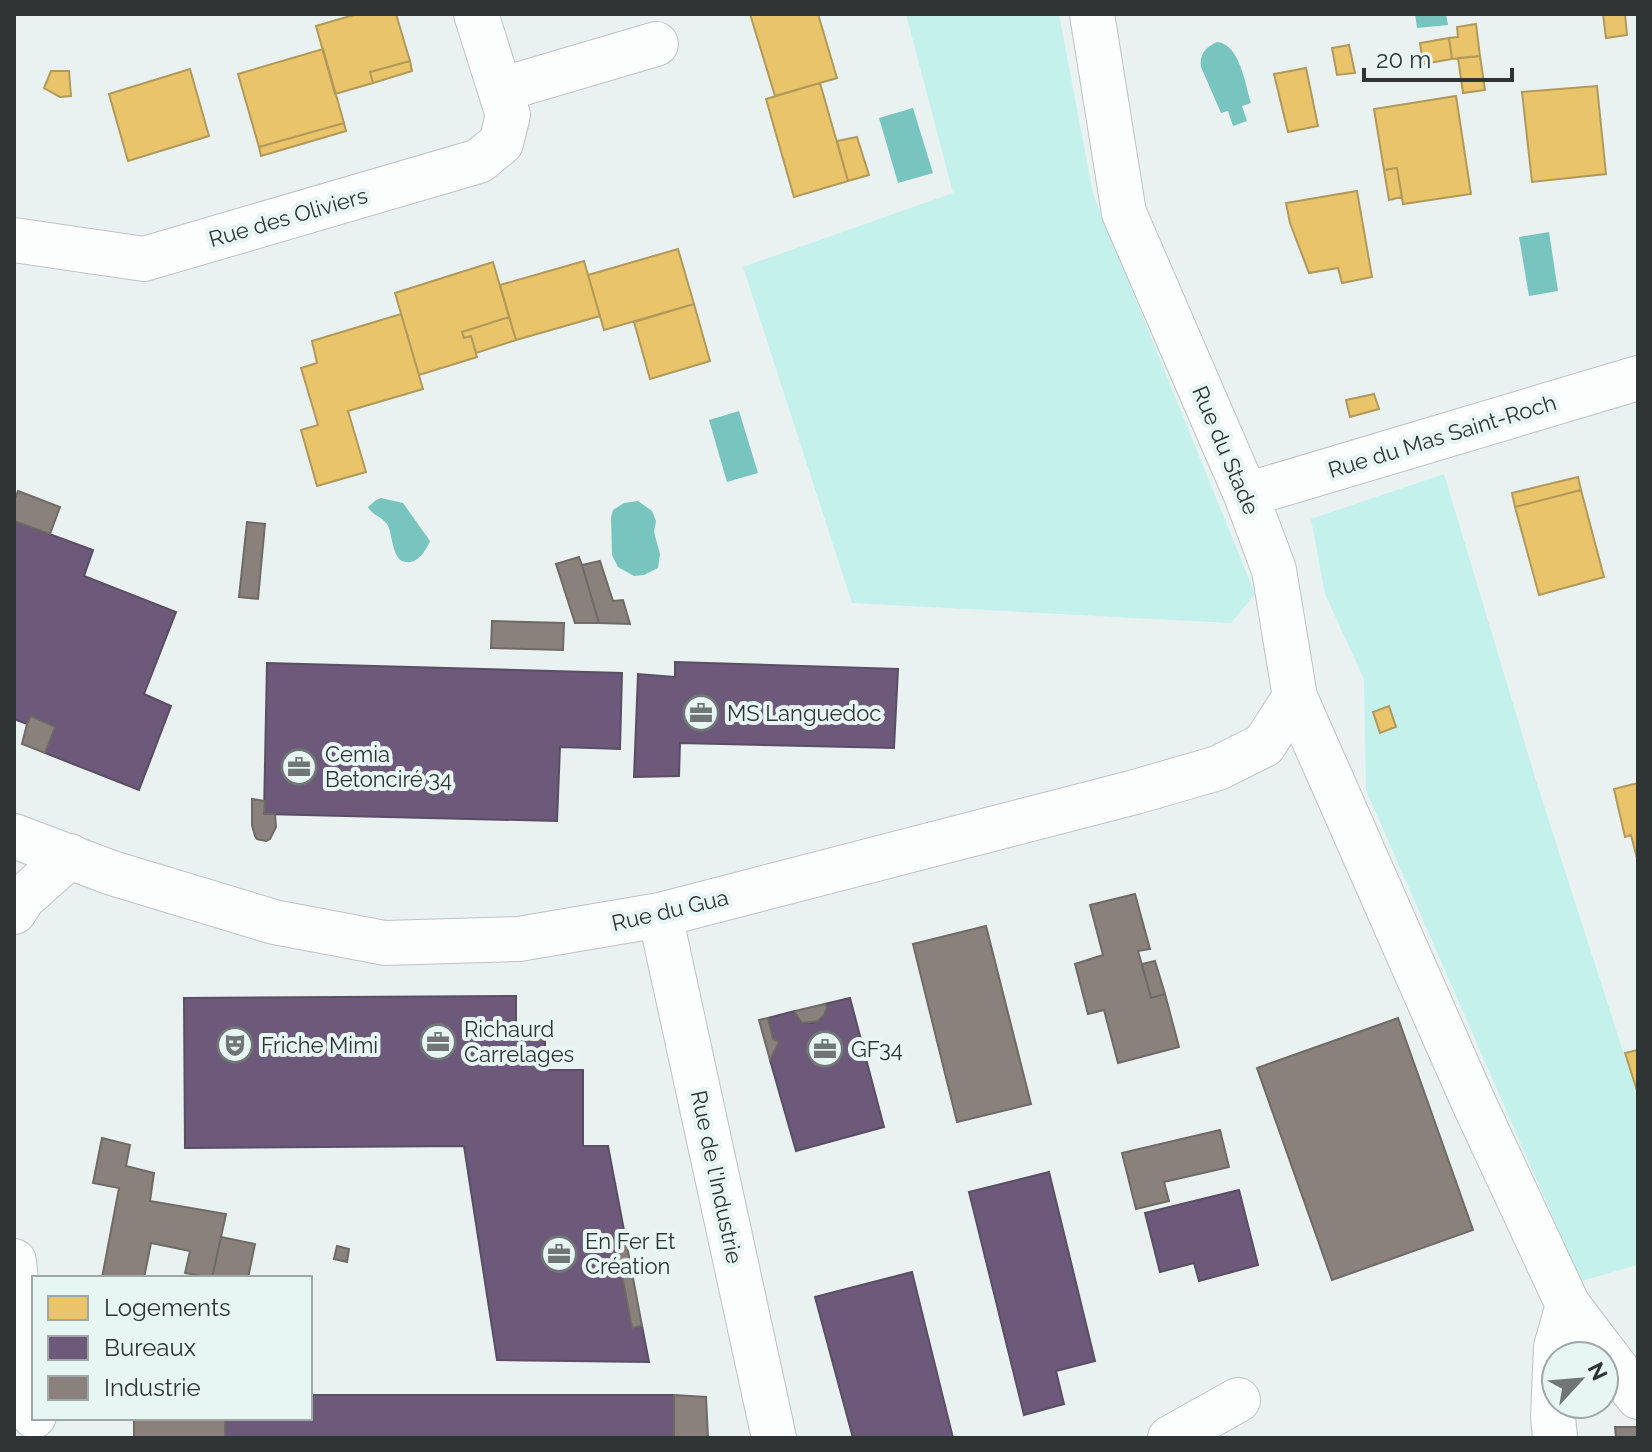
<svg xmlns="http://www.w3.org/2000/svg" width="1652" height="1452" viewBox="0 0 1652 1452" font-family="Raleway,sans-serif">
<rect width="100%" height="100%" fill="#eaf2f1"/>
<path fill="#c4f1ec" d="M906,14h153l34,180 162,400 -24,29 -379,-20 -109,-336 210,-74z
M1444,474l94,313 100,311v167l-57,16 -215,-491 -2,-111 -39,-85 -14,-75z"/>
<path fill="#77c5be" d="M1415,14h31l2,11 -31,3z
M1217,42c23,2 28,42 34,61l-9,3 5,15 -14,5 -5,-15 -7,2 -20,-46c-2,-13 5,-20 16,-25z
M913,108l20,65 -35,10 -19,-65z
M1549,232l9,59 -29,5 -10,-59z
M739,411l19,62 -31,9 -18,-62z
M381,498l22,5 27,38c-3,7 -9,17 -16,20 -24,8 -20,-27 -27,-37 -6,-8 -15,-9 -19,-17l8,-7z
M638,501l14,10 4,10 -2,11 6,22 -2,14 -14,7 -10,1 -16,-9 -6,-12 -1,-38 2,-7 11,-7z"/>
<path fill="#e9c46a" stroke="#b1995a" stroke-width="2" d="M357,14h39l14,47 -40,11 3,11 -38,11 -19,-68z
M750,14h68l19,64 -62,18z
M1603,14h22l2,21 -21,3z
M1476,24l4,32 -28,3 -3,-21 9,-1 -1,-10z
M1449,38l3,21 -29,5 -3,-21z
M1349,45l6,28 -18,2 -5,-27z
M323,49l21,74 -85,24 -21,-73z
M1480,56l5,34 -22,3 -5,-35z
M410,61l2,10 -39,12 -3,-11z
M1306,68l12,58 -30,6 -14,-58z
M190,69l19,67 -81,25 -19,-67z
M51,71h18l2,25 -11,1 -16,-9z
M820,83l28,98 -54,16 -28,-98z
M1597,86l9,88 -74,8 -10,-90z
M1456,96l15,98 -68,10 -6,-36 -13,2 -10,-61z
M344,123l2,8 -85,25 -2,-9z
M857,137l12,38 -21,6 -11,-40z
M1397,168l5,29 -13,3 -5,-30z
M1357,191l15,86 -30,6 -4,-15 -29,5 -19,-50 -4,-20z
M678,249l16,55 -90,26 -16,-55z
M584,261l16,55 -84,24 -16,-55z
M493,262l16,55 -47,15 2,6 7,-2 6,21 -58,18 -24,-82z
M694,304l16,57 -60,18 -16,-57z
M401,314l22,75 -75,22 18,61 -49,14 -16,-56 17,-5 -17,-57 16,-5 -5,-22z
M509,317l7,23 -40,13 -5,-17 -7,2 -2,-6z
M1374,394l5,15 -29,8 -4,-17z
M1578,477l3,13 -66,17 -3,-14z
M1581,490l23,87 -65,18 -24,-88z
M1389,706l7,21 -16,6 -7,-21z
M1638,783v79l-7,-27 -6,2 -11,-48z
M1638,1050v44l-13,-41z"/>
<path fill="#6d597a" stroke="#5a4e65" stroke-width="2" d="M14,521l79,29 -9,26 92,36 -32,82 27,12 -32,84 -94,-37 10,-26 -24,-11 -4,8 -13,-5z
M675,662l223,7 -4,79 -214,-5 -1,33 -45,1 4,-103 37,3z
M267,663l355,10 -2,76 -60,-2 -3,74 -293,-7z
M516,996v44h29v30h38v76h25l19,100 -10,2 15,80 10,-2 7,36 -152,-2 -33,-214 -279,2 -1,-150z
M850,998l34,129 -88,24 -26,-91 9,-18 -6,-3 -5,-21 27,-7 7,12h11l8,-4 3,-4 3,-8 -2,-3z
M1049,1172l46,189 -39,10 8,33 -40,11 -55,-223z
M1239,1190l19,75 -59,16 -5,-18 -34,9 -15,-59z
M912,1272l41,166h-100l-38,-141z
M310,1395h364v43h-449v-20h85z"/>
<path fill="#8a817c" stroke="#6f6a66" stroke-width="2" d="M18,491l42,16 -10,27 -36,-13v-20z
M247,522l18,2 -7,75 -19,-2z
M579,557l3,8 17,58h-24l-19,-59z
M600,561l13,40 10,-1 7,24 -31,-1 -17,-58z
M492,621l72,2 -1,27 -72,-2z
M31,716l24,11 -10,26 -23,-9 5,-20z
M252,799l13,2 -1,13h11l1,13 -6,12 -4,2 -9,-2 -2,-3 -3,-11z
M1135,894l15,55 -12,2 13,47 14,-4 14,53 -61,16 -14,-53 -16,4 -13,-50 28,-9 -13,-50z
M986,926l45,178 -74,18 -44,-178z
M1155,961l10,33 -14,4 -9,-34z
M825,1004l2,3 -3,8 -6,6 -16,2 -6,-9 -1,-3z
M768,1018l5,21 6,3 -9,18 -11,-40z
M1398,1018l75,212 -141,50 -75,-212z
M516,1034h29v6h-29z
M1220,1130l9,37 -65,15 5,19 -33,8 -14,-56z
M102,1138l28,7 -4,21 28,7 -4,28 76,13 -14,64 -27,-5 5,-22 -39,-8 -7,35h-42l17,-90 -26,-5z
M221,1237l34,7 -7,34h-36z
M337,1246l12,3 -2,13 -13,-3z
M627,1246l15,80 -10,2 -15,-80z
M674,1395l32,2 2,41h-34z
M134,1418h91v20h-91z
M1615,1427h22l1,11h-22z"/>
<g fill="none" stroke-linecap="round" stroke-linejoin="round">
<defs>
<path id="minor" d="M1092,14l32,199 122,282 28,75 21,127 177,402 96,206 70,92
M500,90l156,-46
M14,240l130,19 335,-98 22,-18 7,-28 -32,-101
M1246,495l392,-117
M14,836l98,37 162,49 111,21 134,-4 141,-24 475,-123 83,-24 46,-23 31,-48
M14,912l9,-14 47,-42
M660,915l114,523
M14,1261l13,125 7,30
M1170,1438l68,-38
M1555,1438l-2,-21 3,-70 12,-42"/>
</defs>
<use href="#minor" stroke="#bdc3c2" stroke-width="46"/>
<use href="#minor" stroke="#fcfdfd" stroke-width="44"/>
</g>
<defs>
<symbol id="office-ring" viewBox="-11 -11 22 22"><circle r="9.5" fill="#e7f5f3" stroke="#707676" stroke-width="1.5"/><path d="M-6-3h4V-5.5h4V-3h4V5H-6ZM-1-4.5V-3h2v-1.5ZM-6 0V1H6V0Z" fill="#707676"/></symbol>
<symbol id="theatre-ring" viewBox="-11 -11 22 22"><circle r="9.5" fill="#e7f5f3" stroke="#707676" stroke-width="1.5"/><path d="M-5-5.5Q0-4 5-5.5V0Q5 5 0 6Q-5 5-5 0ZM-3.3-2.5H-1v1.5H-3.3ZM1-2.5H3.3v1.5H1ZM-2.8 1Q0 5.5 2.8 1Z" fill="#707676"/></symbol>
</defs>
<g fill-rule="evenodd">
<use href="#office-ring" x="681" y="693" width="40" height="40"/>
<use href="#office-ring" x="279" y="747" width="40" height="40"/>
<use href="#office-ring" x="418" y="1022" width="40" height="40"/>
<use href="#theatre-ring" x="215" y="1025" width="40" height="40"/>
<use href="#office-ring" x="805" y="1029" width="40" height="40"/>
<use href="#office-ring" x="539" y="1234" width="40" height="40"/>
</g>
<g text-anchor="middle" dominant-baseline="central" stroke-width="8" stroke-linejoin="round" paint-order="stroke">
<g font-size="22" fill="#2f3434" stroke="#e7f5f3">
<text transform="translate(288 217) rotate(-16)">Rue des Oliviers</text>
<text transform="translate(1442 436) rotate(-17)">Rue du Mas Saint-Roch</text>
<text transform="translate(1226 450) rotate(67)">Rue du Stade</text>
<text transform="translate(670 910) rotate(-13)">Rue du Gua</text>
<text transform="translate(717 1177) rotate(78)">Rue de l'Industrie</text>
</g>
<g font-size="22" fill="#2f3434" stroke="#e7f5f3" text-anchor="start">
<text x="727" y="713">MS Languedoc</text>
<text x="325" y="754">Cemia<tspan x="325" dy="25">Betonciré 34</tspan></text>
<text x="464" y="1029">Richaurd<tspan x="464" dy="25">Carrelages</tspan></text>
<text x="261" y="1045">Friche Mimi</text>
<text x="851" y="1049">GF34</text>
<text x="585" y="1241">En Fer Et<tspan x="585" dy="25">Création</tspan></text>
</g>
</g>
<rect width="1652" height="1452" fill="none" stroke="#2f3434" stroke-width="32"/>
<rect x="32" y="1276" width="280" height="144" fill="#e7f5f3" stroke="#9da8a7" stroke-width="2"/>
<rect x="48" y="1296" width="40" height="24" fill="#e9c46a" stroke="#9da8a7" stroke-width="2"/>
<text x="104" y="1316" font-size="24" fill="#2f3434">Logements</text>
<rect x="48" y="1336" width="40" height="24" fill="#6d597a" stroke="#9da8a7" stroke-width="2"/>
<text x="104" y="1356" font-size="24" fill="#2f3434">Bureaux</text>
<rect x="48" y="1376" width="40" height="24" fill="#8a817c" stroke="#9da8a7" stroke-width="2"/>
<text x="104" y="1396" font-size="24" fill="#2f3434">Industrie</text>
<g transform="translate(1580 1380) rotate(64)"><circle r="38" fill="#e7f5f3" stroke="#9da8a7" stroke-width="2"/>
<path d="M0-6L14 30L0 20L-14 30Z" fill="#707676"/>
<text y="-12" font-size="22" font-weight="bold" text-anchor="middle" fill="#2f3434">N</text>
</g>
<path d="M1364 68v12h148v-12" fill="none" stroke="#2f3434" stroke-width="4"/>
<text x="1376" y="68" font-size="24" fill="#2f3434" stroke="#e7f5f3" stroke-width="6" paint-order="stroke">20 m</text>
</svg>
